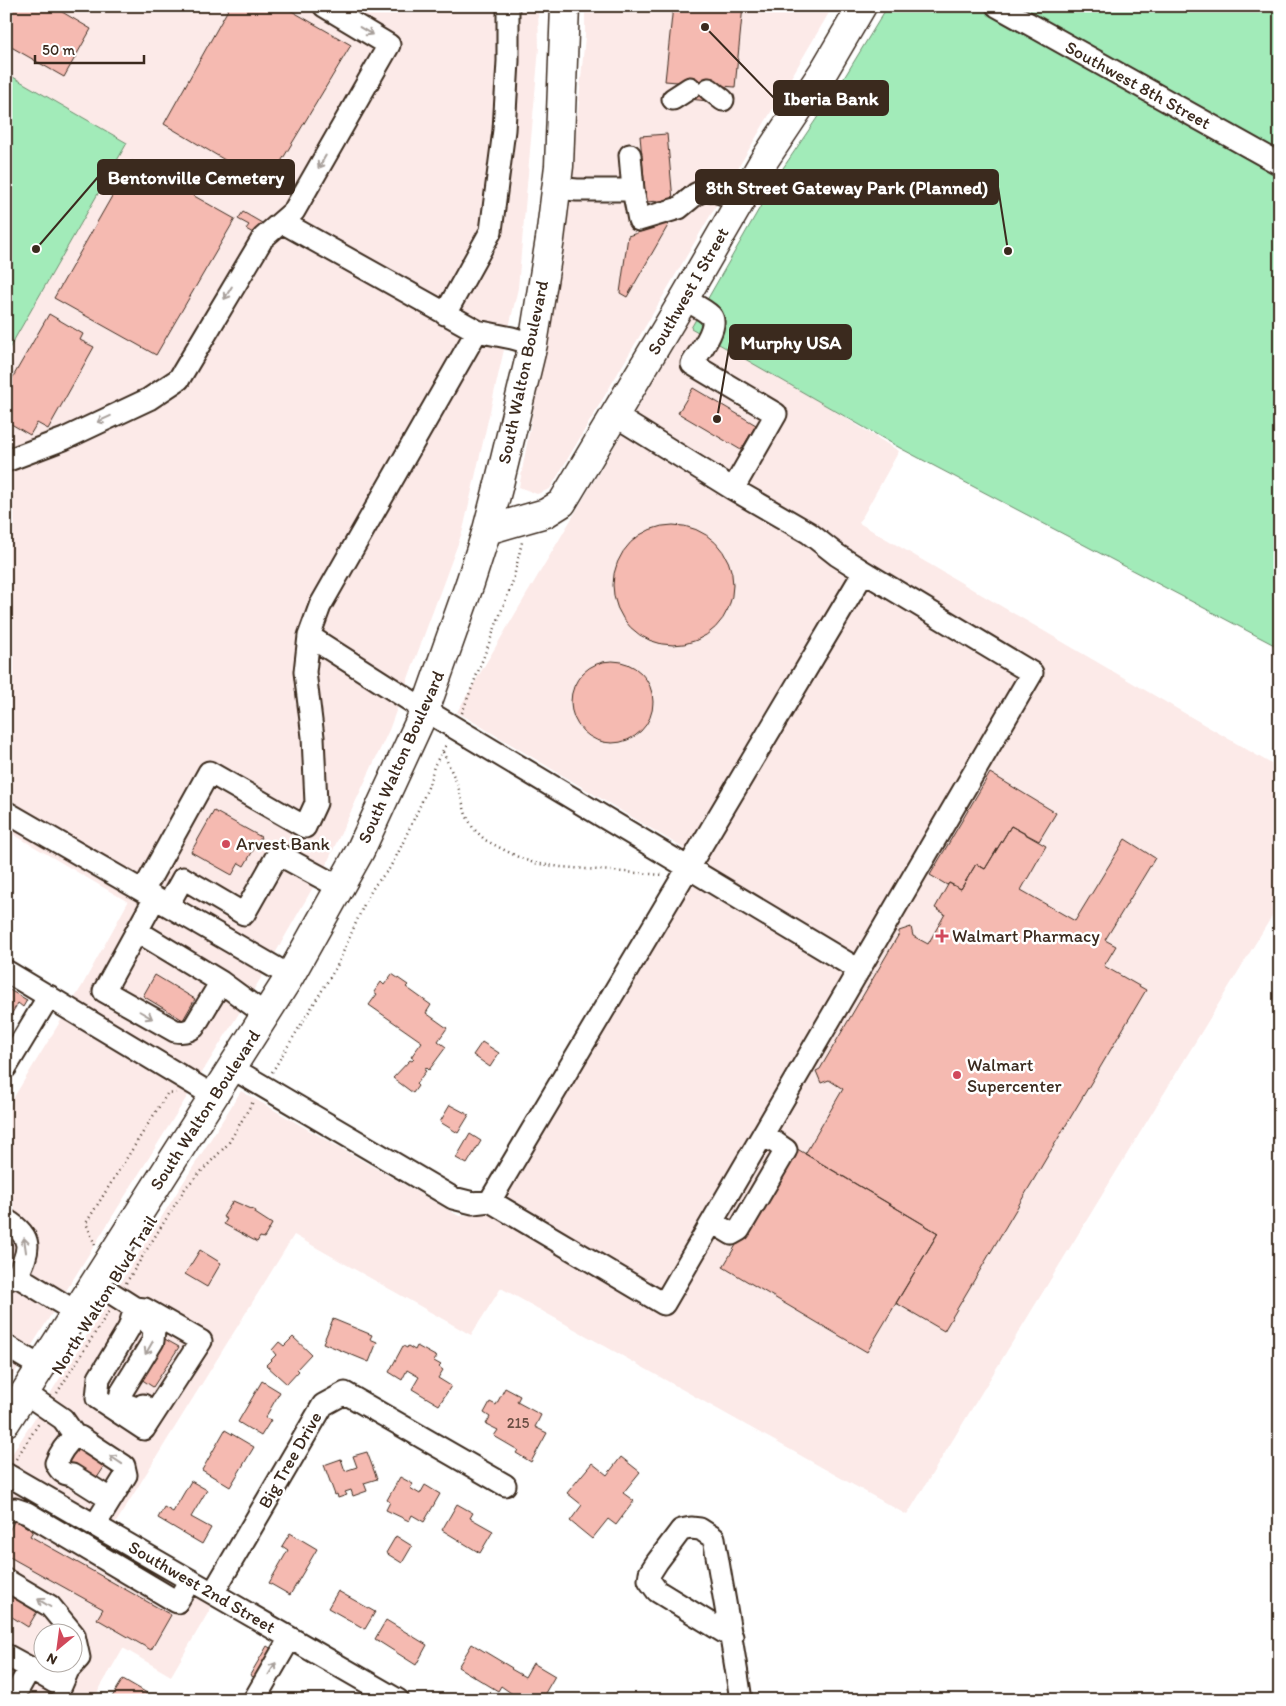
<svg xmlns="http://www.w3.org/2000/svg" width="1286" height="1706" viewBox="0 0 1286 1706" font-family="Itim,sans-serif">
<rect width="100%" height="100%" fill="#fff"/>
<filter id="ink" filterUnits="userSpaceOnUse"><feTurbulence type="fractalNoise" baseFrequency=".02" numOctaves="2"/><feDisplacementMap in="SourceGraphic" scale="10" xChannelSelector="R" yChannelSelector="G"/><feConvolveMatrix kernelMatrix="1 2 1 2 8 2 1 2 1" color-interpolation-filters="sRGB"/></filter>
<g filter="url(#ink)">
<path fill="#fceae8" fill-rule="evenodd" d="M6,6h532l1,42 -21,240 -55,242 -74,200 -62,133 -66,115 -255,409v-277l76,-124 46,-84 -122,-72v-476l121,-211 -121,-70z
M585,6h248l-283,483 -13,5 -18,-7 48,-260 18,-191z
M703,297l37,24 -14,23 173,107 -40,72 421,246v134l-373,612 -406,-227 -30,47 -177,-100 -179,289 -108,-62 234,-371 218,125 23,-2 4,-2 167,-295 30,-69 -226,-136z
M6,1481l209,120 -44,75 -48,-28 -30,52h-70l-17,-10zM42,1634h30v30h-30z"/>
<path fill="#a2ebb9" stroke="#6e8a6c" d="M901,6h379v642l-380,-200 -209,-120 88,-154 65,-96 42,-69z
M6,73l121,70 -121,211z"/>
<path fill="#f5bab1" stroke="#3b2a1e" d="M6,6h46l39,23 -27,48 -58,-33z
M230,6h53l68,39 -84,140 -103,-61z
M673,6h70l-8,81 -26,-2 -1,16 -19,-2 1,-16 -25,-2z
M667,134l6,66 -27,2 -6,-66z
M132,161l103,58 -79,136 -102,-57z
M243,212l19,11 -4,7 -3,-1 -2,4 -7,-4 3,-4 -11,-6z
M670,222l-43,75 -7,-4 8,-57z
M49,314l34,20 -3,6 14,7 -46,82 -11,-6 -7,12 -24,-14v-32z
M693,388l63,37 -15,25 -63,-37z
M613 585a60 60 0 1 1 120 0a60 60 0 1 1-120 0Z
M571 702a41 41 0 1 1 82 0a41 41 0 1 1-82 0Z
M990,773l66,40 -17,28 -28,-15 -26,43 -9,-5 -15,25 -12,-6 -2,2 -17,-10z
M214,811l47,26 -17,29 -5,-3 -7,12 -41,-23z
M1011,826l35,20 -25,44 54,31 50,-82 30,19 -50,82 11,6 -12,20 42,24 -202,341 -48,-28 42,-70 -133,-79 38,-65 -14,-9 -8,3 -5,-12 4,-2 79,-135v-3l12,-4 2,9 15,8 17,-30 -10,-6 14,-25 12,6 15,-25 9,5z
M392,974l16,11 -2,2 25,18 -5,8 21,15 -9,13 8,6 -17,23 -3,-3 -2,3 2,1 -10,13 2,2 -5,7 -20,-15 17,-18 2,1 2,-2 -3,-2 11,-15 -53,-37 8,-11 -3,-2 7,-10 3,3z
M155,975l40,24 -12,21 -40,-24z
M6,988l21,12 -4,7 -5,-4 -12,20z
M482,1042l17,11 -9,14 -17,-12z
M450,1105l19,10 -11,18 -18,-11z
M470,1134l11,7 -14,23 -11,-6z
M794,1147l144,86 -71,119 -144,-85z
M233,1201l23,10 -1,2 17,11 -8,14 -4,-1 -3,5 -33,-18 3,-5 -4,-2z
M200,1250l21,13 -14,24 -22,-13z
M333,1319l39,16 -2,4 7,3 -8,20 -46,-19z
M293,1337l18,17 -14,15 2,2 -12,13 -21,-19 10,-10 -4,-5 7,-8 5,4z
M163,1338l16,9 -26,40 -15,-10z
M403,1346l4,2 1,-2 7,4 2,-4 20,11 -3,4 7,4 -2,2 4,3 -5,8 13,8 -12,19 -27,-16 7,-12 -12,-7 -5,10 -13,-8z
M262,1381l18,11 -15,26 6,2 -10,16 -23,-14z
M505,1388l15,8 -3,6 24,13 -6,12 12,6 -16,29 -15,-9 2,-3 -24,-14 4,-6 -12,-6 4,-7 -6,-4 6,-11 6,3z
M225,1430l29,17 -24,40 -28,-17z
M78,1446l28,18 -11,17 -27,-18z
M367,1452l10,27 -13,4 3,8 -14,5 -2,-6 -6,2 2,3 -9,3 -1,-4 -2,1 -11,-30 17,-6 4,12 12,-4 -4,-11z
M621,1457l19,15 -17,21 11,8 -18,24 -8,-6 -16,20 -22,-18 12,-16 -15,-12 25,-30 15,12z
M400,1477l13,7 -3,4 10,6 5,-9 15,9 -16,28 -12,-7 -3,6 -23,-11 4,-8 -3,-2z
M191,1481l16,9 -16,27 20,11 -9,16 -44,-26 6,-11 9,5z
M457,1504l16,9 -3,5 23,13 -13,22 -38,-23z
M15,1520l18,11 -3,5 141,79 -20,35 -54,-31 6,-10 -97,-54v-19z
M290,1533l27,16 -27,46 -21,-12 19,-33 -6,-4z
M396,1536l16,10 -10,17 -16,-10z
M6,1585l35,20 -13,22 -16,-10 -2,4 -4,-2z
M338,1591l37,21 -10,17 -37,-21z
M386,1620l41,25 -11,20 -41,-26z
M472,1644l40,24 -1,1 14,8 8,-14 22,13 -14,24h-20l-20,-14 -3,5 -40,-24z
M267,1646l8,5 -16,29 -9,-5z
M123,1679l24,14 -4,7h-26l-5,-3z"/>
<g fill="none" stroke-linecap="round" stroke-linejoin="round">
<defs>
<path id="minor" d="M997,6l283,158
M709,89l14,11
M673,99l17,-11
M630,155l3,35
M556,188l21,2h56l6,30 40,-12 17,-14 11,-5 17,5 14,10
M282,222l195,109 35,7 21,6
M684,299c8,5 20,10 27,17 9,10 -13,38 -19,48l84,50 -43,75
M445,314l46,-83 13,-101 4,-69v-55
M6,461l58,-22 85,-40 30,-20 84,-141 31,-27 95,-166 -65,-39
M309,636l116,74 434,260
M6,812l284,164
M143,891l66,-119 96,55 11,-24 -3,-66 -8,-65 4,-36 11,-30 157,-275
M155,898l-51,93 71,40c7,1 12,1 19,-4l27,-45
M168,905l15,-27 61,36 34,-60 61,33
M137,931l84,51 45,33
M6,971l208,125
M6,1067l43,-71
M232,1068l221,130 20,5 17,-2 174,103 368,-631 -168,-101 -27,-17 -28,-22 -76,-44 -119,-74
M490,1201l374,-629
M6,1220c28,17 24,30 11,56l-8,3 -3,-1
M712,1222l20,12 7,-4 47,-80 -23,-16
M17,1276l59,36
M94,1282l41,26 -6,20 -30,50 -2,20 47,31 57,-88 -56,-32 -10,-1
M136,1310l18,19 -1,12 -32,52 2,10 16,6 4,-4
M6,1346l35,21
M25,1393l38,26 12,17
M6,1474l392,226
M6,1511l9,-2 12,4 150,89 13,-22
M95,1525l31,-50 -2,-9 -44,-29 -5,-1c-9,8 -15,16 -19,27 4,8 7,11 16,12l38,24
M6,1580l44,26 24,29 5,23 -11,12 -7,16 -31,-18
M213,1593l110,-188 22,-12 160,92
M732,1637l-75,-46 -8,-11 1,-7 7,-11 24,-32 10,-2 9,1 14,9c9,54 19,108 27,162
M6,1655l24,13 -18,32
M254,1700l36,-62"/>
<path id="major" d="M487,530l59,-17 16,-10 122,-204 79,-137 62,-93 37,-63
M6,1422l284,-446 70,-125 65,-141 45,-127 17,-53 13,-50 33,-136 17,-105 9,-73 6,-160"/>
</defs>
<use href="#minor" stroke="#3b2a1e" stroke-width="25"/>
<use href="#major" stroke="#3b2a1e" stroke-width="31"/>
<path stroke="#3b2a1e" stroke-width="2.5" stroke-dasharray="1 4" stroke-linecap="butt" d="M462,713l51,-132 9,-39
M443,752l15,34 8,29 7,13 12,12 35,18 14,5 27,4 102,8
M272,1072l65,-106 29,-66 9,-15 14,-16 9,-16 21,-45 10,-23 5,-19 13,-23
M95,1245l-9,-22 81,-129 9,-1
M126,1283l60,-96 42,-43 26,-44
M57,1393l52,-82
M16,1459l23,-36"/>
<use href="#minor" stroke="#fff" stroke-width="21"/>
<use href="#major" stroke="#fff" stroke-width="28"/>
</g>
<defs><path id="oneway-shaft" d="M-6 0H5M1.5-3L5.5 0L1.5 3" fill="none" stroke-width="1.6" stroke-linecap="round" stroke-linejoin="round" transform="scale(1.25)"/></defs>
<g stroke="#a79f9a">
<use href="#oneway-shaft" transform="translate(366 31) rotate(31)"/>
<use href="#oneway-shaft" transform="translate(322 162) rotate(120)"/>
<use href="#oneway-shaft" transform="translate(228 293) rotate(121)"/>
<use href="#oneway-shaft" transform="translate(104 419) rotate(155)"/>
<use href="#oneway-shaft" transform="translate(146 1015) rotate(30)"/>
<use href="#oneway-shaft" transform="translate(25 1245) rotate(-98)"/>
<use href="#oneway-shaft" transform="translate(149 1348) rotate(120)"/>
<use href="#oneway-shaft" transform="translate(116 1460) rotate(-146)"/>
<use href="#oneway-shaft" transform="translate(44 1603) rotate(-148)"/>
<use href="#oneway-shaft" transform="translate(272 1669) rotate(-59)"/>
</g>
</g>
<g fill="#d1495b" stroke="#fff" stroke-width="2">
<circle cx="226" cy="844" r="5"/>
<path d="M939.5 928.5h5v5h5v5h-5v5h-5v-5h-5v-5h5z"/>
<circle cx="957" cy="1075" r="5"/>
</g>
<g text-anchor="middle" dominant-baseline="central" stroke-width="5" stroke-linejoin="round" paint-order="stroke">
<g font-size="15" fill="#6a4e43">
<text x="518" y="1423">215</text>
</g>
<g font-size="18" fill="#3b2a1e" stroke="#fff">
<text transform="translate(1138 85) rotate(29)">Southwest 8th Street</text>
<text transform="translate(688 291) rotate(-60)">Southwest I Street</text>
<text transform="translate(523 372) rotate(-78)">South Walton Boulevard</text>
<text transform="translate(401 757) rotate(-66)">South Walton Boulevard</text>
<text transform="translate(205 1110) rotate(-57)">South Walton Boulevard</text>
<text transform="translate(104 1295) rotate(-58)">North Walton Blvd Trail</text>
<text transform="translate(290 1460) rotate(-60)">Big Tree Drive</text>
<text transform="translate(202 1587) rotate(30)">Southwest 2nd Street</text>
</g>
<g font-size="18" fill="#3b2a1e" stroke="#fff" text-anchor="start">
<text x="236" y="844">Arvest Bank</text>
<text x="952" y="936">Walmart Pharmacy</text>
<text x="967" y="1065">Walmart<tspan x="967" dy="21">Supercenter</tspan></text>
</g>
</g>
<path fill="none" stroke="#3b2a1e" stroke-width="2" d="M705 27L774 98M36 249L98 177M1008 251L998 187M717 419L730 342"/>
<g fill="#3b2a1e" stroke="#fff" stroke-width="2">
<circle cx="705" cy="27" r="5"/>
<circle cx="36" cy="249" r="5"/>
<circle cx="1008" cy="251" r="5"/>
<circle cx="717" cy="419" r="5"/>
</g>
<g fill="#3b2a1e" stroke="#3b2a1e" stroke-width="2">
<rect x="774" y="81" width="114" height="34" rx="5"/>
<rect x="98" y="160" width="196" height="34" rx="5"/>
<rect x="696" y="170" width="302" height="34" rx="5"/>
<rect x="730" y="325" width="121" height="34" rx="5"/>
</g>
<g font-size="19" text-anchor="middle" font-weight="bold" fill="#fff">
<text x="831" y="105">Iberia Bank</text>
<text x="196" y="184">Bentonville Cemetery</text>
<text x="847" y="194">8th Street Gateway Park (Planned)</text>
<text x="791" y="349">Murphy USA</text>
</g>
<rect width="1286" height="1706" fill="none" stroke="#fff" stroke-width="25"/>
<rect x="12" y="12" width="1261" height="1681" fill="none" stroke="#3b2a1e" stroke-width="2" filter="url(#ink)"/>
<g transform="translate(58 1648) rotate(209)"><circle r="24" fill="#ffffff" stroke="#b1aaa5"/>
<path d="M0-4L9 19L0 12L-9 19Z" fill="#d1495b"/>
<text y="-8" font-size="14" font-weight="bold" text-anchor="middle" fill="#3b2a1e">N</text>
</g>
<path d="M35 55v8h109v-8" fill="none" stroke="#3b2a1e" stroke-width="2.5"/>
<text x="42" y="55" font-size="15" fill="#3b2a1e" stroke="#ffffff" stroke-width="4" paint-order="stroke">50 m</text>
</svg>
